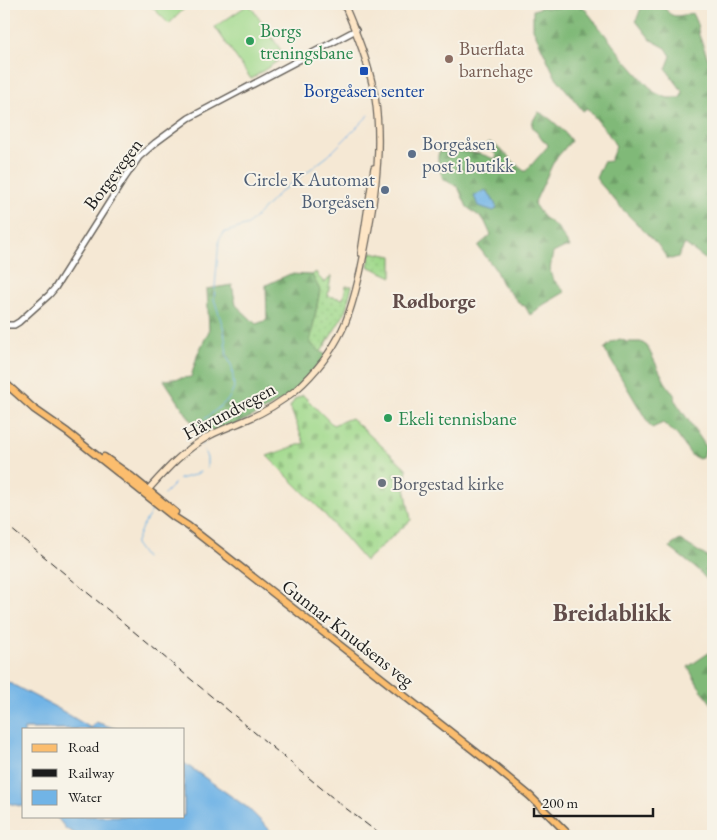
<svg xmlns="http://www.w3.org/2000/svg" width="717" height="840" viewBox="0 0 717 840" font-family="'EB Garamond',serif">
<defs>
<pattern id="forest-firs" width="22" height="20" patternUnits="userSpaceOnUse" patternTransform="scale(1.25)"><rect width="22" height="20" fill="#80b978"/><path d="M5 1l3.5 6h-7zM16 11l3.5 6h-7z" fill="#6e9e67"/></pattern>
<pattern id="cemetery-stones" width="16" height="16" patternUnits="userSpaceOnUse" patternTransform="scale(1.25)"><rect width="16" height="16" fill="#a0d98c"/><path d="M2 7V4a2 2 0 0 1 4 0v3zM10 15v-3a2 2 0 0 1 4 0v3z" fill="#89ba78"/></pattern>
<pattern id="park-dots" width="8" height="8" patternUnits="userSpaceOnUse" patternTransform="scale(1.25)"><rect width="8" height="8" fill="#a0d98c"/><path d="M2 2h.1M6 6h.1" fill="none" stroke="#89ba78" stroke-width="1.8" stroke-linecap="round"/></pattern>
</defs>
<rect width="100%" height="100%" fill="#f7f3e8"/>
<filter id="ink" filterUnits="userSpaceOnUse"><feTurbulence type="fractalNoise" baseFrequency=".02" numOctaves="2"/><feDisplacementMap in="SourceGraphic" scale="10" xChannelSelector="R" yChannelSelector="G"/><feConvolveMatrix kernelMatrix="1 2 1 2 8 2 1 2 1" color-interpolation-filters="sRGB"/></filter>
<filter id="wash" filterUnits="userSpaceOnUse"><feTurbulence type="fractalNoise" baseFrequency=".0096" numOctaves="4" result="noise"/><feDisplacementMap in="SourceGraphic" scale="20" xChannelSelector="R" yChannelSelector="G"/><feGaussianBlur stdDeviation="1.12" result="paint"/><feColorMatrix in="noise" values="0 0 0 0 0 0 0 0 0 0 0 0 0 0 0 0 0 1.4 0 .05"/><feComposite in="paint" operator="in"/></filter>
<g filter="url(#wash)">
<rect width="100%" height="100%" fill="#f5e8d4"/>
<path fill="#a0d98c" stroke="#5e7a54" d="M149,4h40l-20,20z
M249,4l36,52 -34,23 -36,-52z"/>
<path fill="url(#forest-firs)" stroke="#4e6a4a" d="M563,4h18l44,56 29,32 8,4 6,2h12l3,-6 -17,-23 5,-13 -5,-8 -15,-8 -15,-19 5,-13c7,-3 16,-7 23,-1 4,4 4,8 12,9 5,0 11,-2 16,-3l5,11 2,11 14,37v193l-28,-21 -7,13 -7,2 -4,-1 -9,-13 -33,-33 -27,-31 -2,-3 7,-16 7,-1 6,-15 -9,-14 -20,-24 -4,3 -28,-35 -22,-47v-19l10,-3 4,1z
M538,112c10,3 28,20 33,29l-17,20 -20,43 9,13 14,10 13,20h-5l-12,6c-5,24 -4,22 12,39l-22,13 -13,10 -5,-9 -4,-1 -19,-21 -7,-15 -17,-23 13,-11 -7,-15 -17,-13 -9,-20 -15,-8c-3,-9 -7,-19 -4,-27 13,-2 28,0 41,2 5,1 10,4 15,5l2,-3 -8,-9 -2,-3 2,-2c13,6 23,20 35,29h2l22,-25 -1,-3 -4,-2 -11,-15 1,-5z
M290,274l22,1 8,15 -10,53 17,13 -38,40 -31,18 -55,25 -39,-59 27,-3 7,-24 11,-22 -2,-42 25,-4 4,20 20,19 11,-4 -1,-35z
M620,339l7,3h14l6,4 18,36 10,14 1,6 31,46 -5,9 -3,2 -8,-4 -14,-20 -14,-12 -11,5 -2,-2 -46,-77 8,-7z
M680,540l29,18 4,-1v29l-15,-16 -28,-22 2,-3z
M713,650v56l-15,-21 -10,-18z"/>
<path fill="url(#cemetery-stones)" stroke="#5e7a54" d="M303,395l30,30 18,-7 56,51 -2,19 6,32 -46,41 -45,-52 -53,-53 37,-13 -14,-36 5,-8z"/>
<path fill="url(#park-dots)" stroke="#5e7a54" d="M371,252l21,4v21l-24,-11z
M316,272l2,4 7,7 6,-7 -3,20 15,3 3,-13h6l-7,27 -24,39 -11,-9 10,-53 -8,-15z"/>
<path fill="#71b4e6" stroke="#466881" d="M485,190l7,7 5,11 -3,3 -16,-5 -4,-10z
M4,680l55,29 32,19 5,-6 21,7h-93v78l-20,-5z
M184,763l64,45 28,28h-150l-11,-4 -37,3 -12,-6 -10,-13h128z"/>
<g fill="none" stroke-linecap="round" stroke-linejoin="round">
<path stroke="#71b4e6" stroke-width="1" d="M200,437l-2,-5 2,-9 28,-23 6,-12 -2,-21 -5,-11 -3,-26 -10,-31 5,-59 4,-7 25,-8 32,-33 48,-36 41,-41
M202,444v1
M204,450l3,8v10
M164,494l15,-15 15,-4 6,-3
M145,558l-10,-14 7,-17 13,-21"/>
</g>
</g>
<g filter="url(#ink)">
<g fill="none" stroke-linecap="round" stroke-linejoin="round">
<defs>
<path id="tertiary" d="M4,325h10l5,-3 30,-27 6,-7 69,-109 15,-22 16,-14 34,-25 167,-88"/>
<path id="secondary" d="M361,253l13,-85
M145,493c20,-22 37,-42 64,-57 13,-7 26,-11 39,-17 17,-7 33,-17 48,-29 19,-17 35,-37 46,-60 9,-18 13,-37 18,-57 12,-58 24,-117 15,-176 -6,-33 -18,-63 -31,-93"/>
<path id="primary" d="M4,382l30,27 33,23 107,85 14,9 307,241 35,29 40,40
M104,457l28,20 43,35"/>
</defs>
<use href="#tertiary" stroke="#68635c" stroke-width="8"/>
<use href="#secondary" stroke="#68635c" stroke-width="8"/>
<use href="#primary" stroke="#68635c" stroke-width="9"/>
<use href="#tertiary" stroke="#fff" stroke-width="5"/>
<use href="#secondary" stroke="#fde5c5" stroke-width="5.5"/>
<use href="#primary" stroke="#fbbd6e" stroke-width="6"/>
<path stroke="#1c1c1c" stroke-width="1" stroke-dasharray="8 4" stroke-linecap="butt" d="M4,523l335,280 43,33"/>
</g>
</g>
<g fill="#2e9e5b" stroke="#f7f3e8" stroke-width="2">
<circle cx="250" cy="41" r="5"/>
<circle cx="388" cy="418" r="5"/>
</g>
<circle fill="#8d6e63" stroke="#f7f3e8" stroke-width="2" cx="449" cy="59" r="5"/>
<rect fill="#1a4fb4" stroke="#f7f3e8" stroke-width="2" x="359" y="66" width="10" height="10" rx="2.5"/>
<g fill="#5c6f8a" stroke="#f7f3e8" stroke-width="2">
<circle cx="412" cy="154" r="5"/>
<circle cx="385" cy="190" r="5"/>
</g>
<circle fill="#6b7280" stroke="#f7f3e8" stroke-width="2" cx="382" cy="483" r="5"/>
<g text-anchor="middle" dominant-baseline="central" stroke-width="4" stroke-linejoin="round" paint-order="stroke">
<g font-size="19" fill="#27864d" stroke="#f7f3e8" text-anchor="start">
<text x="260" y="30">Borgs<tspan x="260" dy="22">treningsbane</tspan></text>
<text x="398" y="418">Ekeli tennisbane</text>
</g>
<g font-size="19" fill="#785e54" stroke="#f7f3e8" text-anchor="start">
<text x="459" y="48">Buerflata<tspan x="459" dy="22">barnehage</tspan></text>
</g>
<g font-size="19" fill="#164399" stroke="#f7f3e8">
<text x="364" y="90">Borgeåsen senter</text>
</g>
<g font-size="19" fill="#4e5e75" stroke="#f7f3e8" text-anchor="start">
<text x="422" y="143">Borgeåsen<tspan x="422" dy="22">post i butikk</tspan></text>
<text x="375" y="179" text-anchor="end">Circle K Automat<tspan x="375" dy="22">Borgeåsen</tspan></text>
</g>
<g font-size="19" fill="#1c1c1c" stroke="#f7f3e8">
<text transform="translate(113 174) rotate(-53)">Borgevegen</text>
<text transform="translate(229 411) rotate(-28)">Håvundvegen</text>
<text transform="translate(348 633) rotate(38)">Gunnar Knudsens veg</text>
</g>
<g font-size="19" fill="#5b616d" stroke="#f7f3e8" text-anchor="start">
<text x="392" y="483">Borgestad kirke</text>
</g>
<g font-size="20" font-weight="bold" fill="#624d4a" stroke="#f7f3e8">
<text x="434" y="301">Rødborge</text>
</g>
<g font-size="24" font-weight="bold" fill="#624d4a" stroke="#f7f3e8">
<text x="612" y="612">Breidablikk</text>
</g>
</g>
<rect width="717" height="840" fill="none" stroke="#f7f3e8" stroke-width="20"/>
<rect x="22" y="728" width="162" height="90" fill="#f7f3e8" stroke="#9f9d96"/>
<rect x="32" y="744" width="25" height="8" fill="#fbbd6e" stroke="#9f9d96"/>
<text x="68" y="752" font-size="15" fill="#1c1c1c">Road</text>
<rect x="32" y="769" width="25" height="8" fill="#1c1c1c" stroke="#9f9d96"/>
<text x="68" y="778" font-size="15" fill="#1c1c1c">Railway</text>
<rect x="32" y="790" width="25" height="15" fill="#71b4e6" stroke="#9f9d96"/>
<text x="68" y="802" font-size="15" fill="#1c1c1c">Water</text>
<path d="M534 808v8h119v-8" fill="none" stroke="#1c1c1c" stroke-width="2.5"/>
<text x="542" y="808" font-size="15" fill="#1c1c1c" stroke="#f7f3e8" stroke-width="4" paint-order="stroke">200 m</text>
</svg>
